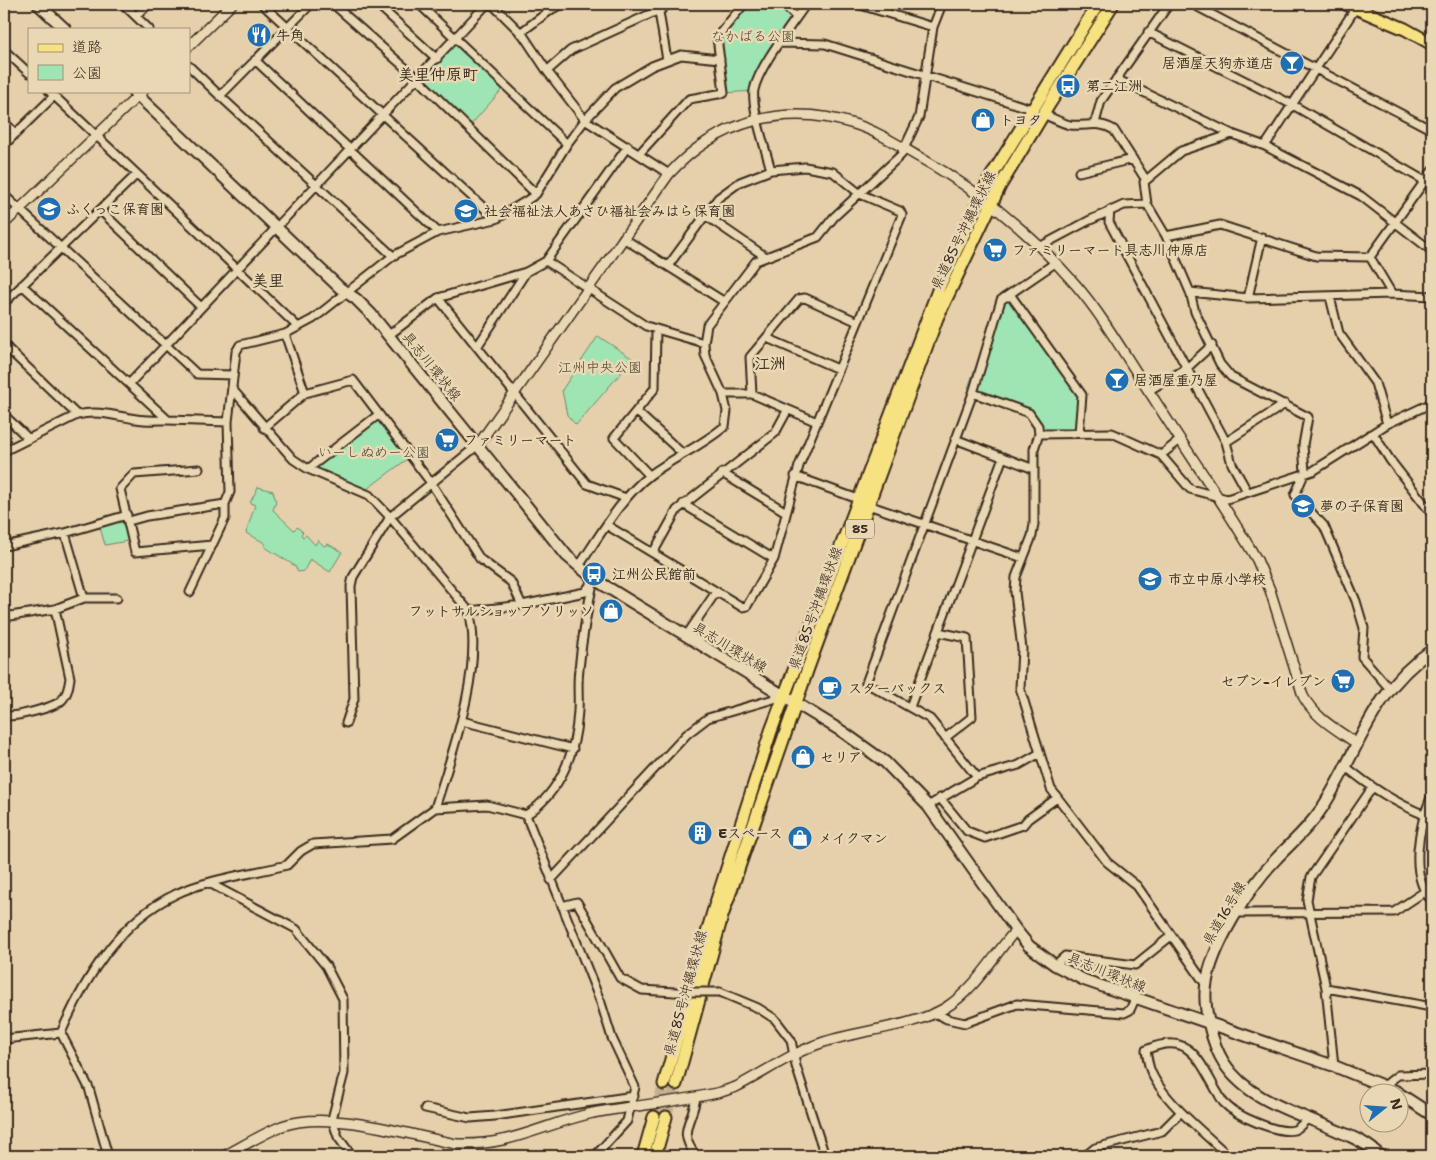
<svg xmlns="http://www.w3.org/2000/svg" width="1436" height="1160" viewBox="0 0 1436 1160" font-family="'Shantell Sans','Klee One',sans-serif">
<rect width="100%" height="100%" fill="#e6d0ab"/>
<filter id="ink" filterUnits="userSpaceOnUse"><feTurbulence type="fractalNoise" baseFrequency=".02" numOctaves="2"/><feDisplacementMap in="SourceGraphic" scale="10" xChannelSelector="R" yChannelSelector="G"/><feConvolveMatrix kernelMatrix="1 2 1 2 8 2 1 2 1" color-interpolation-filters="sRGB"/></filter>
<g filter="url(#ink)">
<path fill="#9ee5b3" stroke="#6c8868" d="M744,4h39l13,13 -42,74 -30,2 -7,-56z
M455,39l50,47 -37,42 -50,-49z
M1013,297l69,101 -4,35 -39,1 -11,-20 -60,-26 32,-88z
M598,336l35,23 -57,66 -9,-10 -5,-25z
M378,415l32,42 -47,35 -55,-23z
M258,487l15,4 3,11 -3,8 21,20 3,-3 6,5 -2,2 2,3 3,-2 9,10 3,-5 6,6 4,-2 14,8 -12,20 -20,-13 -6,12 -6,1 -3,-6 -30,-19v-4l-19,-10 9,-28 -5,-2z
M127,515l6,25 -28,5 -6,-21z"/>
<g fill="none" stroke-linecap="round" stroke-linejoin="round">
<path stroke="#c4af8f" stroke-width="11" stroke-dasharray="11 5.5" stroke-linecap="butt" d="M654,1117l10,-33
M666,1117l10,-33"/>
<defs>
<path id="minor" d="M123,4l26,25
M262,4l234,215
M311,4l-91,92 173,160
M333,4l85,75 118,115
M377,4l60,55
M419,4l148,140
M492,4l31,31 24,36 38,49 84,54
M655,4l4,8 8,48
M783,4l13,13
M857,4l76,23
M1192,4l240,126
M659,12l8,-8
M136,16l13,-12
M1148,32l143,72 141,81
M520,33l32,-24 11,-5
M780,43l45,1 207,65
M4,50l25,23
M255,60l183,172
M189,66l31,30
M547,71l24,-21 86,-39
M1116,79l116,55 33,12 96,50 71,55
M49,91l88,83
M1043,114c8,3 18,9 27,11 17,2 28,-5 44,5l32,50
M4,122l11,11
M1095,123l6,-22 68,-97
M1232,134l-51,17 -37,31 3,22 19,32 24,56 5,20 25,52 11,13 77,40 -5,28 2,27 -10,23 29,31 32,75 8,27 -2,29 27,31
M4,145l50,-49
M1265,146l92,-140
M639,154l50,-55 35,-6 -7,-56 27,-33
M771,170c-5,-19 -20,-63 -17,-80 5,-24 38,-65 52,-86
M1079,172l54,-13
M4,195l193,179 36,1
M100,210l101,97
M1110,210l-1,12 117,220 6,22 15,27
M705,215l61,42
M1166,236l54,-11 96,31 54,1
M623,238l100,63
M1041,246l47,-25 36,-16 23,-1
M546,261l100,65 58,17
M22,285l146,135 60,2
M1190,292l58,6 144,-4 40,2
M1392,294l-22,-37 62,-86
M1005,297h7l70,98 -3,38
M1330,297l9,36 36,50 12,41
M438,298l149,186 39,14
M1248,298l14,-61
M4,303l133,-129 161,153
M285,334l20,59
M389,335l49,-37 88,-26 20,-11 82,-115
M767,338l71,31
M4,345l73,70
M477,347l49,-75
M130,383l357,-379
M233,390l60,69 15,10 61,26 21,22 79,94c15,55 -17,143 -34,197l52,-3 39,10 75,188 11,35 23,49 -8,34 -32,35
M1148,391l39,-23 25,-23
M973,393l56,20 9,13 1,8 -5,15v75l-2,12 -16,41 -1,15 7,57 -2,39 31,101 56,73 30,24 69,99
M723,394h29l65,28
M752,394l-2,-37 49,-58 6,-1 53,24
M636,411l47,43
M4,415l25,24
M264,428l41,-35 48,-13 78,103 49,76 31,23 11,23
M1373,433l17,27 42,54
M1039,434l73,-1 49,22 29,34 37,10 86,-28 74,-47 45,-21
M955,439l79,30
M1226,442l59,-38
M4,451l73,-36c22,-5 38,1 59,4 11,2 22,1 32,1
M1161,455l19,-15
M199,469l-65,5 -14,15 15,63 77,-7
M308,469l70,-54
M722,473l64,39
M649,475l-35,-37 41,-50 1,-59
M795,476l63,23
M683,504l91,55
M868,505l155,53
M129,521l18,-5 78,-12
M608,526l134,81 5,-1 27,-47 25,-93 103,-251 -2,-4 -40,-17 -27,-22 -28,-5 -34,3 -31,12 -22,16 -50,68
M65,533l19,65
M4,546l61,-13 62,-18
M653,553l24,-43 98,-77 12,-22
M579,566c20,-29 43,-70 71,-91 24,-18 52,-29 75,-49l2,-15 -4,-17 -18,-39 -1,-12 3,-18 49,-64 62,-24 16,-20 67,-62 18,-38 14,-90 9,-23
M190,592l35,-74v-14l5,-12 -2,-70 8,-70 4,-7 45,-11 28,-15 80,-63 45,-24 58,-13 30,-18 10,-7 31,-50 18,-24 30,-32 37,-22 29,-11 39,4
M469,611l53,-6 63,-13 7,-10
M4,617l51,-8 29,-11h33
M938,632l29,6 5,79 -27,21
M686,636l30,-44
M910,707l93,-250
M4,716c11,1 50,-8 58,-16 6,-6 7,-15 8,-22l-15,-69
M462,721l111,28
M346,723l8,-24 -3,-113 2,-9 37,-60 88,-72
M1345,766c25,21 50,37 80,49
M977,777l-47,-58 -64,-36 107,-290 28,-93 54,-37
M1432,795c-13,30 -24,80 0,106
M940,798l27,33 18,7 38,-13 5,-6 29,-21
M928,806l49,-29 42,-12 21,-12
M526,815c35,-23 50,-63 52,-104 1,-14 -1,-28 1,-42 3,-30 8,-60 15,-90
M551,880l136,-146 21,-16 76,-22
M211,884l85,45 30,37 17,33 1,74 -12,46 6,18 14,19
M562,906l15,-4 43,76 22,12 33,2
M1236,913l158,-1 30,-20
M1055,965l10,-9 70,9 36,-29
M1326,988l106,19
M720,992l38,16 17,11 16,21 5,26 29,90
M935,1013l12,6 18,4 52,-19 107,9 6,-3 5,-11
M4,1039l57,-6
M1334,1066l-8,-78 -19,-88 4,-23 61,-89
M1384,1086l14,-11 34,-1
M696,1098c-5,28 -19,32 0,58
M425,1108l45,10 25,-2 139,-20
M108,1156l-19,-68 -28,-55c24,-55 58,-112 115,-139 29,-14 79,-21 111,-29l14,-14 12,-7 79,-5 43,-31
M1085,1156l10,-8 67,-17 19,-19
M1229,1156c-23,-21 -69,-58 -79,-87 -2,-6 -3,-13 -4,-19 42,-19 52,8 70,40 3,4 5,10 8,13 12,13 54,31 70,27 6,-2 10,-8 14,-12"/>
<path id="tertiary" d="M189,46l43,-42
M4,224l139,-133
M478,445l191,-271c48,-53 116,-72 185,-50 23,7 44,21 65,33 59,33 112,76 157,128 30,35 52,76 78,114 34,54 71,106 103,161l13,30 33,106c12,22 33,33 53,47
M224,1156c19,-10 38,-22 58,-30 46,-17 127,9 175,18 55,2 86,-20 136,-31 43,-8 86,-11 128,-21l15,-5c29,-15 57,-35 88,-45 36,-12 89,-15 121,-34 31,-19 47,-51 71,-78"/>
<path id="secondary" d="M38,4l27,25
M133,91l207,197 16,11 15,15 196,242 27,23 249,153 42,30 43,44 88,124 13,16 26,19 29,15 250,86 64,26
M1398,1093l34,22
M1380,1156c-11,-12 -27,-19 -42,-25 -39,-18 -90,-30 -114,-68 -12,-19 -21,-55 -18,-77 5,-39 43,-99 70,-127 17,-18 35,-33 48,-54 36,-57 48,-114 108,-155"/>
<path id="primary" d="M1346,4l59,25 27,15
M664,1084l49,-172 58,-181 169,-446 49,-105 109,-176
M676,1084l46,-168 86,-248 129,-350 63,-132 50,-83 63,-99
M643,1156l11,-39
M655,1156l11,-39"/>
</defs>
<use href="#minor" stroke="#3b2a1e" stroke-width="11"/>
<use href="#tertiary" stroke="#3b2a1e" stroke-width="12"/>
<use href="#secondary" stroke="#3b2a1e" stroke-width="14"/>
<use href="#primary" stroke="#3b2a1e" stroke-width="15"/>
<use href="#minor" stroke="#ead7b4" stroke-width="7"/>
<use href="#tertiary" stroke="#ead7b4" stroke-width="9"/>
<use href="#secondary" stroke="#ead7b4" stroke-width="10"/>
<use href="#primary" stroke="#f7e281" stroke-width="11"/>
<defs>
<path id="minor-bridge" d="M675,992h45"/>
</defs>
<use href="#minor-bridge" stroke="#3b2a1e" stroke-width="11" stroke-linecap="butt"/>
<use href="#minor-bridge" stroke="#ead7b4" stroke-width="7"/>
</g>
</g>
<defs>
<symbol id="restaurant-disc" viewBox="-11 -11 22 22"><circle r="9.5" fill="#1f6fb2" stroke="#ead7b4"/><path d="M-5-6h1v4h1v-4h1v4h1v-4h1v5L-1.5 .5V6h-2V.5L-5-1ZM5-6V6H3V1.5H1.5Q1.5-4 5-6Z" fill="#fff"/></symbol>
<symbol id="bar-disc" viewBox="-11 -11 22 22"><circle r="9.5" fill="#1f6fb2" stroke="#ead7b4"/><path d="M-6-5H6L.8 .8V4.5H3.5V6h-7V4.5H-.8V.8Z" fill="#fff"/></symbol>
<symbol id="bus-disc" viewBox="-11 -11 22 22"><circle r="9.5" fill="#1f6fb2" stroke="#ead7b4"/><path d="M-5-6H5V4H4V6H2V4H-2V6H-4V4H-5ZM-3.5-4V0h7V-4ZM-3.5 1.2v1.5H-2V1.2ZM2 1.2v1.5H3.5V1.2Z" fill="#fff"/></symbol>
<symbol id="shop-disc" viewBox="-11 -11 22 22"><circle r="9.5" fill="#1f6fb2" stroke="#ead7b4"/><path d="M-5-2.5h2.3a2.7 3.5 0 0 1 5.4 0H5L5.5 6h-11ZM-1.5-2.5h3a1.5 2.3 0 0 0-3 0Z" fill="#fff"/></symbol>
<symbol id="school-disc" viewBox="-11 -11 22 22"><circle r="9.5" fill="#1f6fb2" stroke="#ead7b4"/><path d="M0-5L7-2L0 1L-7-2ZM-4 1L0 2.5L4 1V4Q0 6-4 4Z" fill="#fff"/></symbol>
<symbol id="supermarket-disc" viewBox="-11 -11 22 22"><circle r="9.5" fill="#1f6fb2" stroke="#ead7b4"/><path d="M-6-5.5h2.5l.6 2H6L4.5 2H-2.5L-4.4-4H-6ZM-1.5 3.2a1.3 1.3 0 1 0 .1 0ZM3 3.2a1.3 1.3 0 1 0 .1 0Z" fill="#fff"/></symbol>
<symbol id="cafe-disc" viewBox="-11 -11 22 22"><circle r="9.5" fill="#1f6fb2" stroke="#ead7b4"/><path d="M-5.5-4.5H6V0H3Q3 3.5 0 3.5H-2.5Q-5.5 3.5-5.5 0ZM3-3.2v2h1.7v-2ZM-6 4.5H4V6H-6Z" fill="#fff"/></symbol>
<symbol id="building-disc" viewBox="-11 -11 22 22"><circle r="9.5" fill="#1f6fb2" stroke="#ead7b4"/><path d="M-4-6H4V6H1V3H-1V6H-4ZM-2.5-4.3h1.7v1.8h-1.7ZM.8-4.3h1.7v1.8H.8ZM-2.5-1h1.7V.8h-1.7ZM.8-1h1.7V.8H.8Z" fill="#fff"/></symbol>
</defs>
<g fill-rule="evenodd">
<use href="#restaurant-disc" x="245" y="21" width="28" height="28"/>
<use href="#bar-disc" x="1278" y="49" width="28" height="28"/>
<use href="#bus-disc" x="1054" y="72" width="28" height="28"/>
<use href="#shop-disc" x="969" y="106" width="28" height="28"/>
<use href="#school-disc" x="35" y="195" width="28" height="28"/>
<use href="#school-disc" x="452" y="197" width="28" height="28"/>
<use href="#supermarket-disc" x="981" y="236" width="28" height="28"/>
<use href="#bar-disc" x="1103" y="366" width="28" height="28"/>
<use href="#supermarket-disc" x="433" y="426" width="28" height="28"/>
<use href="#school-disc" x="1289" y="492" width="28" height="28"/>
<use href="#bus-disc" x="580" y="560" width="28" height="28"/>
<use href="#school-disc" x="1136" y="565" width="28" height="28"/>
<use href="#shop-disc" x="597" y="597" width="28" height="28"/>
<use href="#supermarket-disc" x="1329" y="667" width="28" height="28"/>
<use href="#cafe-disc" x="816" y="674" width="28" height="28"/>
<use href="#shop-disc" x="789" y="743" width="28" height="28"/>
<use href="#building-disc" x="686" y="819" width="28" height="28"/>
<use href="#shop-disc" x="786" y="824" width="28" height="28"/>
</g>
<g text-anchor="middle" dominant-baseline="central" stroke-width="5" stroke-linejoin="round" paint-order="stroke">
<rect fill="#ead7b4" stroke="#705e4b" stroke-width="1" x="846" y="519.5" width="28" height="19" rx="4"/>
<g font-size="12" font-weight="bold" fill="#3b2a1e">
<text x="860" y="529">85</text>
</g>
<g font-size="14" font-weight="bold" fill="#3b2a1e" stroke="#ead7b4" text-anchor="start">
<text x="276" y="35">牛角</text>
<text x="1274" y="63" text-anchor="end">居酒屋天狗赤道店</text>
<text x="1086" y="86">第二江洲</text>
<text x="1000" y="120">トヨタ</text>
<text x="66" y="209">ふくっこ保育園</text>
<text x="484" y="211">社会福祉法人あさひ福祉会みはら保育園</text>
<text x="1012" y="250">ファミリーマート具志川仲原店</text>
<text x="1134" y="380">居酒屋重乃屋</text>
<text x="464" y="440">ファミリーマート</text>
<text x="1320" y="506">夢の子保育園</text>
<text x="612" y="574">江州公民館前</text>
<text x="1168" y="579">市立中原小学校</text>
<text x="594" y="611" text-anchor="end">フットサルショップ ソリッソ</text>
<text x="1326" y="681" text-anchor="end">セブン-イレブン</text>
<text x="848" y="688">スターバックス</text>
<text x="820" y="757">セリア</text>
<text x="718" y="833">Eスペース</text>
<text x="818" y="838">メイクマン</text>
</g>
<g font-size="14" fill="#4a4634" stroke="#ead7b4">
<text x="753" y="36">なかばる公園</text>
<text x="600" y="367">江州中央公園</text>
<text x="374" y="452">いーしぬめー公園</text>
</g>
<g font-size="14" fill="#3b2a1e" stroke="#ead7b4">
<text transform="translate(963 230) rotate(-64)">県道85号沖縄環状線</text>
<text transform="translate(432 366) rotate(51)">具志川環状線</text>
<text transform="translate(815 608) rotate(-70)">県道85号沖縄環状線</text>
<text transform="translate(730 647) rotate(31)">具志川環状線</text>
<text transform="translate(1224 913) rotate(-60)">県道16号線</text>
<text transform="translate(1107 972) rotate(22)">具志川環状線</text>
<text transform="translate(685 993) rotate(-75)">県道85号沖縄環状線</text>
</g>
<g font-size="16" font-weight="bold" fill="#3b2a1e" stroke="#ead7b4">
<text x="438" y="74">美里仲原町</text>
<text x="268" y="280">美里</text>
<text x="770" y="363">江洲</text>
</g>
</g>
<rect width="1436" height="1160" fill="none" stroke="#ead7b4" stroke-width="20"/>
<rect x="10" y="10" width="1416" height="1140" fill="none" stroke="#3b2a1e" stroke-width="2" filter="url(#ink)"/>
<rect x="28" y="28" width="162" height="65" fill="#ead7b4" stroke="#a49278"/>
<rect x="38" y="44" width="25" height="8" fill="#f7e281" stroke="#a49278"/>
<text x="72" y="52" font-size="15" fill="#3b2a1e">道路</text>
<rect x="38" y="65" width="25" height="15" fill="#9ee5b3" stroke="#a49278"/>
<text x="72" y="78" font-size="15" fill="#3b2a1e">公園</text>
<g transform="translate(1384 1108) rotate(73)"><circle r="24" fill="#ead7b4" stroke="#a49278"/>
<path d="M0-4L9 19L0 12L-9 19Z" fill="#1f6fb2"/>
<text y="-8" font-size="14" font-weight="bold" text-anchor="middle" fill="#3b2a1e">N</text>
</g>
</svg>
